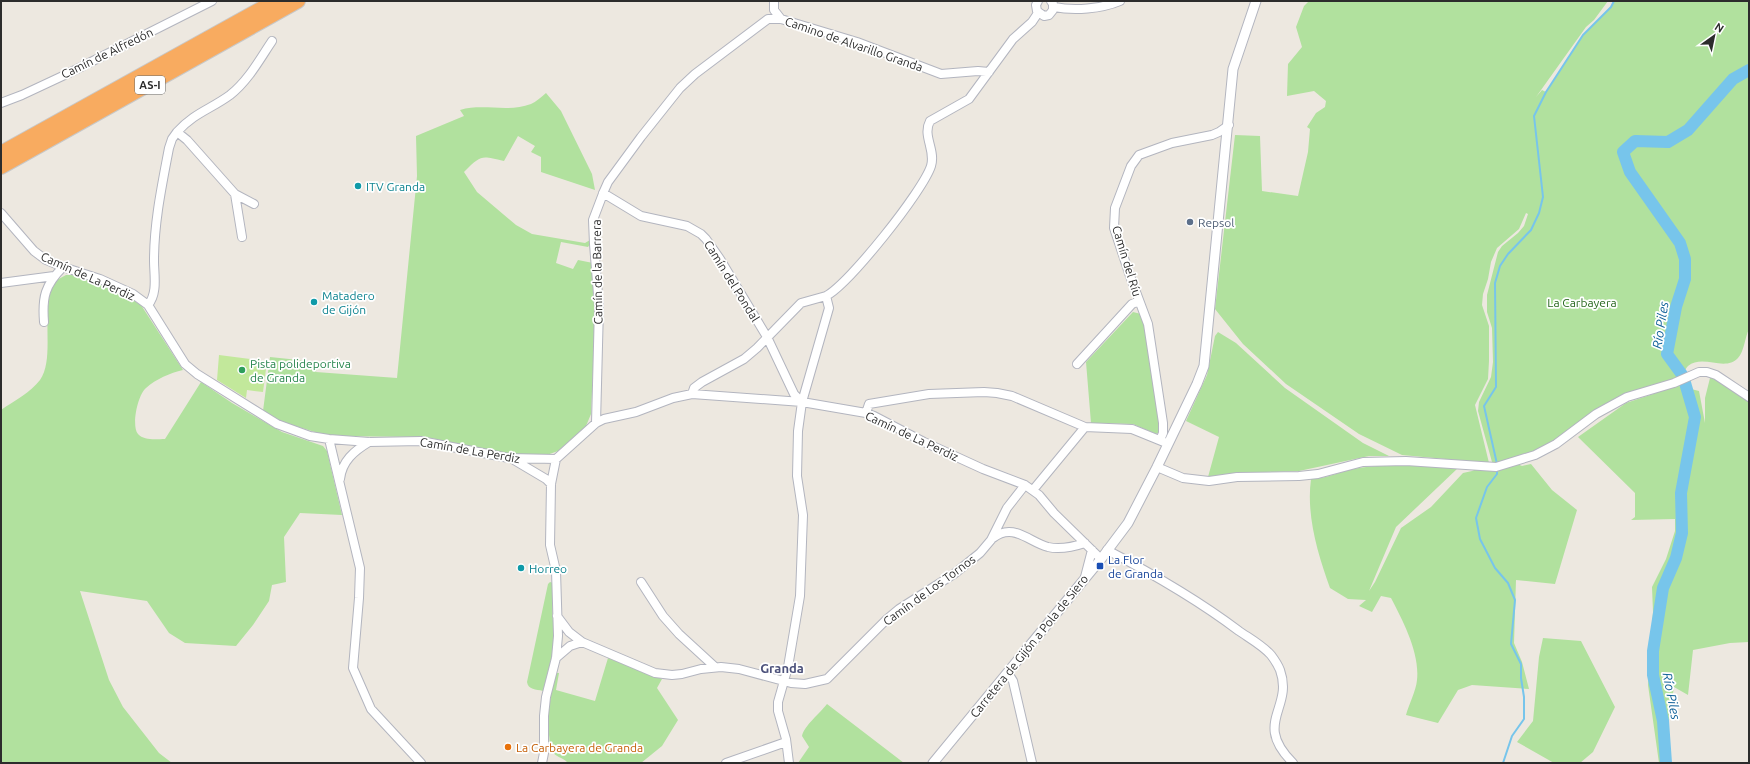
<svg xmlns="http://www.w3.org/2000/svg" width="1750" height="764" viewBox="0 0 1750 764" font-family="Ubuntu,sans-serif">
<rect width="100%" height="100%" fill="#ede8e0"/>
<path fill="#b1e19e" d="M1309,1h299l-14,19 -8,7 -50,70 6,-7 4,2 37,-57 28,-28 3,-6h135v328c-4,8 -5,23 -11,29 -13,14 -35,-4 -50,8 -4,4 -7,14 -9,20l20,5 6,32v-25l5,-20 6,-3 33,22v245l-19,1 -37,7 -5,45 -14,-8 -12,76h-3l-11,-78 5,-73 -1,-25 14,-28 9,-28v-12l-44,1 4,-3v-24l-57,-56 48,-34 27,-9 6,-6 -32,9 -71,47 -41,19 7,3 9,-2 21,26 25,20 -22,74 -39,-4 -2,63 8,19 7,27 -57,-4 -14,5 -20,33 -32,-8c3,-11 10,-24 11,-35 3,-27 -14,-59 -26,-82l-10,-2 -9,16 -13,-6 7,-6 -18,-1 -18,-11c-12,-34 -24,-72 -19,-109 17,0 31,-9 48,-11 33,-5 66,-1 99,0l-62,59 -27,64 6,-9 26,-54 30,-21 32,-34 9,-2 20,-9 -14,-51 1,-9 12,-25 2,-15 -1,-34 -5,-16v-17l11,-43 4,-6 16,-13 6,-7 4,-12 -2,-1 -7,16 -22,19 -6,14 -3,17 -5,15 -1,11 7,21v35l-1,18 -13,26 14,58 -87,-8 -43,-21 -73,-50 -43,-40 -28,-35 20,-174 25,1 2,55 36,5 10,-44 2,-23 -3,-2 9,-14 9,-6 1,-6 -12,-10 -27,5 1,-32 14,-17 -6,-20 8,-21z
M546,93l15,18 31,63 3,16 -54,-18v-15l-10,-5 4,-6 -17,-10 -14,25c-23,-5 -22,-7 -40,11l13,20 39,33 16,9 53,9 5,-3 1,3 -3,4 -27,-5 -5,21 17,6 5,-9 15,3 3,39 -5,112 -5,12 -28,25 -14,5 -42,-3 -76,-16 -98,-1 -46,-14 -19,-11 7,-54 48,5 -2,10 81,6 20,-202 -1,-40 48,-20 -4,-6c24,-7 47,3 71,-6 5,-2 10,-7 15,-11z
M66,275h6l28,10 28,12 13,8 42,65c-13,3 -27,9 -37,18 -8,6 -15,38 -8,46 6,7 19,5 27,5l36,-57 31,21 50,29 41,14 4,5 15,64 -42,-2 -16,24 2,45 -14,3 -3,16 -16,24 -17,21 -51,-3 -16,-10 -22,-32 -67,-10 29,89 14,27 36,46 13,10h-171v-353c13,-9 30,-18 39,-30 16,-23 -1,-70 15,-99z
M1133,312l8,2 5,17 14,101 -4,2 -23,-10 -42,-1 -5,-61z
M1218,332l18,11 49,45 78,55 26,13h-20l-70,15 -33,1 -58,5 11,-40 -33,-16 21,-46 8,-39z
M550,582l3,1 -1,19 2,39 -2,15 -9,35c-7,-2 -15,-1 -16,-9l21,-98z
M1543,638l38,3 34,66 -22,45 -13,11h-26l-37,-21 16,-21 6,-64z
M608,658l54,21 -5,9 21,32 -16,26 -21,17h-73c-6,-7 -13,-5 -16,-13 -3,-4 -2,-10 -3,-15 -2,-23 2,-40 6,-62h4l-3,17 39,11z
M827,704l77,59h-106l11,-16 -7,-11c2,-10 18,-23 25,-32z"/>
<path fill="#c2e89b" d="M219,355l48,6 -4,31 -16,-2 -1,8 -29,-18z"/>
<g fill="none" stroke-linecap="round" stroke-linejoin="round">
<path stroke="#77c5eb" stroke-width="2" d="M1497,464l-13,-58 12,-19 -1,-104 5,-17 8,-12 23,-24 8,-17 4,-16 -9,-81 12,-24 37,-57 28,-28 3,-6
M1497,468v6l-10,13 -11,31 4,21 15,29 13,15 7,17 -4,44 10,20v14l3,19v22l-12,17 -9,27"/>
<path stroke="#77c5eb" stroke-width="12" d="M1666,763l-3,-42 -10,-46v-24l10,-63 13,-30 6,-25 -1,-40 14,-76 -12,-41 -16,-22 9,-47 9,-28v-20l-5,-16 -50,-71 -7,-20 12,-11 33,1 20,-12 45,-51 16,-9"/>
<defs>
<path id="minor" d="M774,1v9l7,9
M1038,1l-2,4 1,6 7,5 5,-1 4,-5v-6l-2,-3
M1054,7c20,4 47,2 66,-6
M1,103l21,-8 47,-22 143,-72
M177,132c17,-19 34,-23 53,-37 18,-14 30,-36 42,-54
M603,193l38,23 46,10 14,8 5,5 14,20 47,78 27,57 8,8
M235,194l19,10
M1,213l33,38 12,9 17,7 37,12 33,15 15,11 37,59 12,10 80,50 33,12 19,3 40,3 52,-1 88,17 47,1 40,-36 8,-4 32,-7 37,-14 19,-4 110,8 64,11 8,3 50,26 59,27 42,16 14,10 15,18 47,46
M1,283l53,-7
M148,305c10,-12 6,-30 6,-44 0,-39 8,-76 15,-113l3,-9 5,-7 10,8 48,54 7,43
M44,322c-2,-25 1,-37 19,-55
M1077,364l55,-60 7,-3
M692,394l2,-6 8,-6 42,-23 13,-11 44,-45 25,-7
M866,413l3,-9 60,-10 55,-2 13,1 15,3 73,31 47,2 32,13
M596,423l3,-116 -5,-63 -1,-24 11,-29 4,-9 33,-45 39,-49 15,-14 73,-55h13l76,23 84,32 37,-3 11,1
M329,439l31,129 -1,30 -6,70 18,41 50,54
M1160,440l3,-7v-10l-15,-99 -18,-48 -16,-48 1,-20 16,-42 8,-11 33,-12 40,-8 7,-3 10,-7
M514,460l32,19 5,5
M1157,467l26,11 26,3 28,-4 62,-1 19,-2 45,-12 43,-1 90,6 39,-12 21,-11 40,-30 31,-17 47,-14 25,-11h8l9,3 33,22
M340,479c2,-18 14,-28 29,-37
M1033,490l52,-63
M993,538c20,-16 36,4 55,9 13,3 25,0 37,-4
M1107,550c46,24 91,50 132,81 10,7 23,14 32,24 3,4 7,10 9,15 14,39 -28,52 13,93
M1085,577l7,-27
M641,582l22,34 16,18 36,33
M557,616l12,16 13,10 73,31 17,2 10,-1 19,-5 20,-2 18,2 52,14 14,1 22,-5 60,-60 12,-10 55,-35 26,-21 11,-13 16,-32 18,-23
M556,658l14,-12 12,-4
M1008,673l5,8 19,82
M542,763l2,-10v-37l2,-19 10,-39 2,-22 -2,-65 -6,-26 1,-61 5,-25
M726,763l60,-21
M789,763l-3,-24 -8,-28v-9l10,-35 12,-71 3,-81 -6,-39 1,-45 4,-29 27,-94 -3,-12c23,-12 97,-105 105,-130 5,-16 -9,-30 -1,-45l39,-22 44,-60 19,-17 6,-9"/>
<path id="tertiary" d="M933,763l168,-204 27,-36 29,-56 40,-83 7,-18 29,-297 23,-68"/>
<path id="motorway" d="M1,153l274,-152
M1,167l297,-166"/>
</defs>
<use href="#minor" stroke="#b3b5bf" stroke-width="10"/>
<use href="#tertiary" stroke="#b3b5bf" stroke-width="11"/>
<use href="#motorway" stroke="#c8c8c8" stroke-width="16"/>
<use href="#minor" stroke="#fff" stroke-width="8"/>
<use href="#tertiary" stroke="#fff" stroke-width="9"/>
<use href="#motorway" stroke="#f8ab60" stroke-width="14"/>
</g>
<g fill="#0f9aa8" stroke="#fff" stroke-width="1.5">
<circle cx="358" cy="186" r="4"/>
<circle cx="314" cy="302" r="4"/>
<circle cx="521" cy="568" r="4"/>
</g>
<circle fill="#5c6f8a" stroke="#fff" stroke-width="1.5" cx="1190" cy="222" r="4"/>
<circle fill="#2e9e5b" stroke="#fff" stroke-width="1.5" cx="242" cy="370" r="4"/>
<rect fill="#1a4fb4" stroke="#fff" stroke-width="1.5" x="1096" y="562" width="8" height="8" rx="2"/>
<circle fill="#e8710a" stroke="#fff" stroke-width="1.5" cx="508" cy="747" r="4"/>
<g text-anchor="middle" dominant-baseline="central" stroke-width="3.5" stroke-linejoin="round" paint-order="stroke">
<rect fill="#fff" stroke="#6b6b6b" stroke-width="1" x="135" y="76" width="30" height="18" rx="3"/>
<g font-size="11" font-weight="bold" fill="#2c2c2c">
<text x="150" y="85">AS-I</text>
</g>
<g font-size="12" fill="#2c2c2c" stroke="#fff">
<text transform="translate(854 44) rotate(19)">Camino de Alvarillo Granda</text>
<text transform="translate(107 53) rotate(-26)">Camín de Alfredón</text>
<text transform="translate(1127 261) rotate(73)">Camín del Ríu</text>
<text transform="translate(597 272) rotate(-91)">Camín de la Barrera</text>
<text transform="translate(88 276) rotate(24)">Camín de La Perdiz</text>
<text transform="translate(732 281) rotate(58)">Camín del Pondal</text>
<text transform="translate(912 436) rotate(25)">Camín de La Perdiz</text>
<text transform="translate(470 450) rotate(10)">Camín de La Perdiz</text>
<text transform="translate(929 590) rotate(-36)">Camín de Los Tornos</text>
<text transform="translate(1029 646) rotate(-51)">Carretera de Gijón a Pola de Siero</text>
</g>
<g font-size="12" fill="#0d838f" stroke="#fff" text-anchor="start">
<text x="366" y="186">ITV Granda</text>
<text x="322" y="295">Matadero<tspan x="322" dy="14">de Gijón</tspan></text>
<text x="529" y="568">Horreo</text>
</g>
<g font-size="12" fill="#4e5e75" stroke="#fff" text-anchor="start">
<text x="1198" y="222">Repsol</text>
</g>
<g font-size="12" fill="#28681e" stroke="#fff">
<text x="1582" y="302">La Carbayera</text>
</g>
<g font-size="12" fill="#27864d" stroke="#fff" text-anchor="start">
<text x="250" y="363">Pista polideportiva<tspan x="250" dy="14">de Granda</tspan></text>
</g>
<g font-size="12" fill="#164399" stroke="#fff" text-anchor="start">
<text x="1108" y="559">La Flor<tspan x="1108" dy="14">de Granda</tspan></text>
</g>
<g font-size="12" fill="#c56008" stroke="#fff" text-anchor="start">
<text x="516" y="747">La Carbayera de Granda</text>
</g>
<g font-size="13" font-style="italic" fill="#13639a" stroke="#fff">
<text transform="translate(1660 325) rotate(-81)">Río Piles</text>
<text transform="translate(1672 696) rotate(79)">Río Piles</text>
</g>
<g font-size="13" font-weight="bold" fill="#4e537c" stroke="#fff">
<text x="782" y="668">Granda</text>
</g>
</g>
<rect width="1750" height="764" fill="none" stroke="#2c2c2c" stroke-width="4"/>
<g transform="translate(1714 36) rotate(33)" stroke="#ffffff" stroke-width="3" paint-order="stroke">
<path d="M0-3L7 15L0 10L-7 15Z" fill="#2c2c2c"/>
<text y="-6" font-size="11" font-weight="bold" text-anchor="middle" fill="#2c2c2c">N</text>
</g>
</svg>
